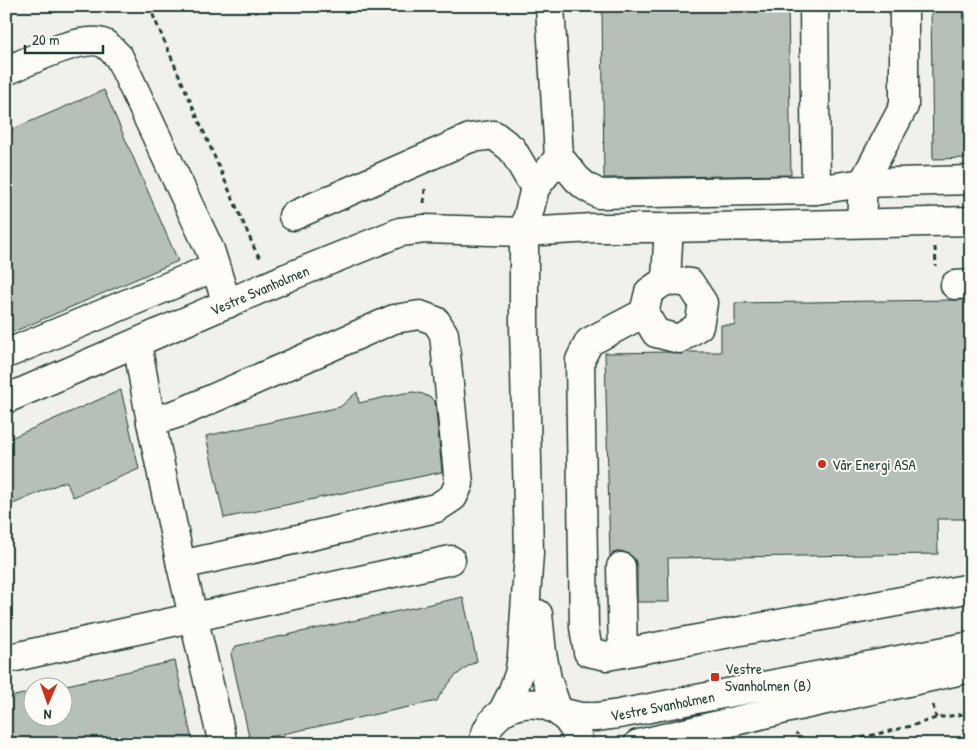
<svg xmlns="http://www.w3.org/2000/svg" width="977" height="750" viewBox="0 0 977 750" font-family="'Patrick Hand',sans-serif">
<rect width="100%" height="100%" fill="#f0f1eb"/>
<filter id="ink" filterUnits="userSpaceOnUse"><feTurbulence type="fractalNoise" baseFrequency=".02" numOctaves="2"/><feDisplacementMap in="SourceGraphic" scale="10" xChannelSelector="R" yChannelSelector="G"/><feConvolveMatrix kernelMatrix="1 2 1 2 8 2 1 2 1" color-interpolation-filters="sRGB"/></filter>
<g filter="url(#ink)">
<path fill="#b6bfb8" stroke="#1f3d34" d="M602,6h186l3,169 -187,3z
M931,6h40v152l-38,1z
M104,90l74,171 -172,74v-203z
M953,300h18v219h-34l1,35 -270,4 1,44h-32v-35l-2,-8 -6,-5 -8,-3 -8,2 -3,4 -5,-204 64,-1 12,2 6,-2h34v-27h14v-22z
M121,390l18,79 -66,28 -7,-16 -60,26v-67z
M357,392l2,11 45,-10 10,-1 9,2 8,4 4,3 7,71 -218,46 -18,-82 134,-29z
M463,597l14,64 -10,6 -13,10 -14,18 -3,6 -187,40 -19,-87 5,-8z
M175,661l18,83h-187v-46l26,-6v26h30v-30h-9z"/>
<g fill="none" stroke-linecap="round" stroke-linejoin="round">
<defs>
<g id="minor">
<path d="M550,6l9,151 18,22 8,7 14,8 217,-4 47,-7 108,-3"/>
<path d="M814,6l2,184"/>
<path d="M6,71c21,-9 79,-38 99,-27 5,3 10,9 14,13l91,193 17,54"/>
<path d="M293,216l177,-78 24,-3 18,14 23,39"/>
<path d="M861,223l2,-40 41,-77v-100"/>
<path d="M666,280l2,-37v-15"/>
<path d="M955,285l16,-1"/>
<path d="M644,313l12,20 23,6 20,-13 4,-23 -13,-20 -24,-3 -17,12 -5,21 -55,29 -9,18 4,267 4,25 19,4 364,-68"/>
<path d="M137,343l14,79 30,143 42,179"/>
<path d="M6,354l209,-87"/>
<path id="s1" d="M6,399l280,-121 114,-46 25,-3 99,3 69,-4h75l303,-7"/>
<path d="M151,422l31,-10 212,-93 26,-4 16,6 8,13 15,150 -6,13 -17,11 -255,57"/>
<path d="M621,567l2,86"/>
<path d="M538,614l4,39 5,26 11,32"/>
<path d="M6,659l445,-99"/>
<path d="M503,711l9,-18 7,-19 3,-18 7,-103 -5,-228v-93l11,-44 24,-31"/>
<path id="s2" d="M560,712l21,5h16l22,-3 352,-68"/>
<path d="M483,744c9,-54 86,-54 96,0"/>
<path d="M638,744l152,-36 181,-40"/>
</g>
</defs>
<use href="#minor" stroke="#1f3d34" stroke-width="31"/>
<path stroke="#1f3d34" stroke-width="3" stroke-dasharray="5 4" stroke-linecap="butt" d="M149,6l107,246 6,8
M424,203l1,-16
M935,247l1,19
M933,705l3,13
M797,744v-11
M835,744l76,-18 25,-8 35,-5"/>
<use href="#minor" stroke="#fdfcf7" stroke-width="28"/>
</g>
</g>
<g fill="#c8321e" stroke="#fdfcf7" stroke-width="2">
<circle cx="822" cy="464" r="5"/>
<rect x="710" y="672" width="10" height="10" rx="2.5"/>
</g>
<g text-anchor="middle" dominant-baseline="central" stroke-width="4" stroke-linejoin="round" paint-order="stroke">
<g font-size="15" fill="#1f3d34" stroke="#fdfcf7">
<text stroke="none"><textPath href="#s1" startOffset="276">Vestre Svanholmen</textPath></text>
<text stroke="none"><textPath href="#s2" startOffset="104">Vestre Svanholmen</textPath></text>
</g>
<g font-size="15" fill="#1f3d34" stroke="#fdfcf7" text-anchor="start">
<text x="832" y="464">Vår Energi ASA</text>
<text x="725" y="668">Vestre<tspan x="725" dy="17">Svanholmen (B)</tspan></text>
</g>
</g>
<rect width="977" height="750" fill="none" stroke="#fdfcf7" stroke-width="25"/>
<rect x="12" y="12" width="952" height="725" fill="none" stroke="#1f3d34" stroke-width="2" filter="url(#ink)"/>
<g transform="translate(48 702) rotate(182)"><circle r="24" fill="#fdfcf7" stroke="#a4b0a9"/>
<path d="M0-4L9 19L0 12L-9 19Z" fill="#c8321e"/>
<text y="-8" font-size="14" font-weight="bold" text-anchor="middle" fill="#1f3d34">N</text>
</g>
<path d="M25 45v8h78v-8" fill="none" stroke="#1f3d34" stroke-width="2.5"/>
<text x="32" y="45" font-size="15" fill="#1f3d34" stroke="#fdfcf7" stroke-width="4" paint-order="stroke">20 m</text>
</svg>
